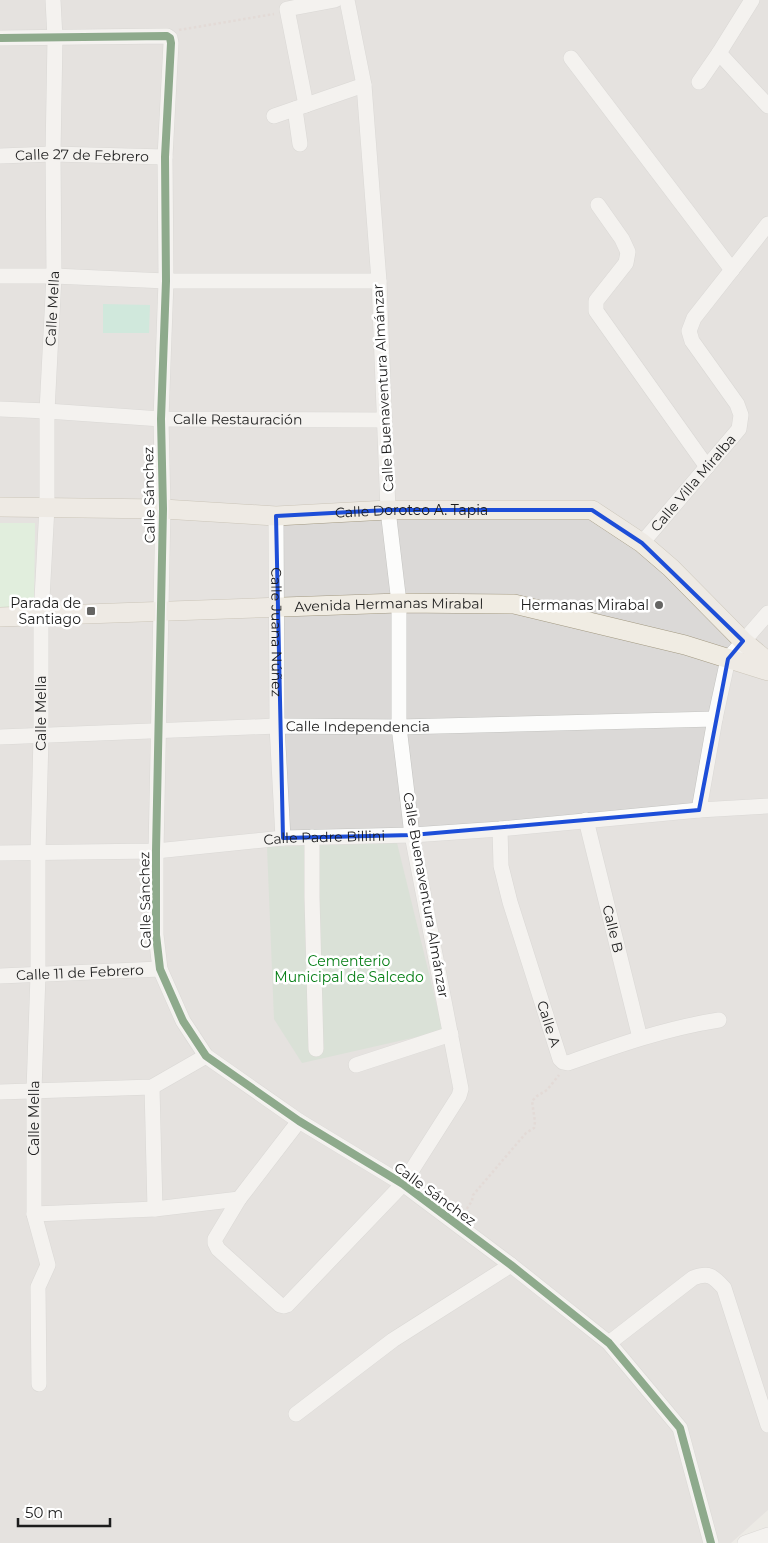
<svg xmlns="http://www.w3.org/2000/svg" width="768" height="1543" viewBox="0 0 768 1543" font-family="Montserrat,sans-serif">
<rect width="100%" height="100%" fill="#eceae5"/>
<path fill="#dbd9d7" d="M0,0h768v1510l-37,33h-731z"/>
<path fill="#c3d8c5" d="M397,843l46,188 -141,32 -28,-44 -7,-172z"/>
<path fill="#d2f4d3" d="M0,523h35l-1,89h-34z"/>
<path fill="#aee6d0" d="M103,304l47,1 -1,28h-46z"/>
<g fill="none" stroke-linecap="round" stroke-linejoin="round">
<defs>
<g id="minor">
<path d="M0,38l167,-2 3,2 1,5 -6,114 1,124 -5,138 2,90 -7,342v84l4,34 23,52 23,35 93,65 104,63 108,81 98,78 71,85 31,115"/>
<path d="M719,53l49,53"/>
<path d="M571,58l161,212"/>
<path d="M699,82l20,-29 33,-53"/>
<path d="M306,105l-19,-96 48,-9"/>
<path d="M295,109l5,35"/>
<path d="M274,116l90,-31"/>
<path id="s1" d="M0,156l53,-2 112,3"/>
<path d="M598,205l24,34 6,13 -2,11 -30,38v10l111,156"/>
<path d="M0,276h54l112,5h213"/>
<path id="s2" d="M0,409l47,2 114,8 224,1"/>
<path id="s3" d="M276,516l1,210 6,112"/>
<path id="s4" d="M642,543l97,-114 2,-14 -4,-11 -45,-63 -3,-10 5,-13 74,-94"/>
<path id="s5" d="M0,737l277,-11 122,1 316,-8"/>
<path d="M699,810l16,-91 13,-60 40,-46"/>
<path id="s6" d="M586,820l54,218"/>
<path id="s7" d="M500,829l1,37 9,36 50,157 3,3 5,1c50,-18 99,-35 151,-43"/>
<path d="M312,837v60l4,152"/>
<path id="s8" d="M0,853l156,-2 127,-13 129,-3 88,-6 199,-19 69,-4"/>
<path id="s9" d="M0,976l160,-7"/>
<path d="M356,1065l95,-31"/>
<path d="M152,1087l3,122"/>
<path d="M0,1092l152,-5 54,-31"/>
<path d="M239,1199l-24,40v4l3,6 62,56 4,1 3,-1 116,-121 56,-88 2,-7 -49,-254 -13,-108v-124l-11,-93 -9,-229 -15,-196 -17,-85"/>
<path d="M34,1214l121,-5 84,-10 60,-78"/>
<path d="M609,1343l84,-65c16,-6 20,-2 31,10l44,137"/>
<path id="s10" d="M39,1384l-1,-97 10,-22 -14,-51v-124l4,-115v-123l3,-115v-120l6,-110v-96l7,-135 -1,-122 2,-116 -2,-38"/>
<path d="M296,1414l97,-74 118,-75"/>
<path d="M745,1543l23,-8"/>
</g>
<g id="major">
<path id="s11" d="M0,507l163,2 113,7 112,-6h204l50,33 29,25 72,73 25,21"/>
<path id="s12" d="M0,617l399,-14 115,1 171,41 83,26"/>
</g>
</defs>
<use href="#minor" stroke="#c4c4c1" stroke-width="16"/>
<use href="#major" stroke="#a29982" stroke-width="20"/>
<path stroke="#d7c8c4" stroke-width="2.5" stroke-dasharray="2.5 2.5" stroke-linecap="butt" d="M179,30l95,-16
M464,1213l8,-12 1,-6 53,-62 8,-5 1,-6 -3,-21 5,-5 10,-6 12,-15"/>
<use href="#minor" stroke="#fcfcfb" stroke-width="15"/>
<use href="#major" stroke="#f0ece3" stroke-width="19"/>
<defs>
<path id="cycleway" d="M0,38l167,-2 3,2 1,5 -6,114 1,124 -5,138 2,90 -7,342v84l4,34 23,52 23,35 93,65 104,63 108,81 98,78 71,85 31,115"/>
</defs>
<use href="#cycleway" stroke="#fff" stroke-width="11"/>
<use href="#cycleway" stroke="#1b5e20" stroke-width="8"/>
</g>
<path d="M0 0H768V1543H0ZM388,510h204l50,33 101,98 -15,18 -29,151 -287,25 -129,3 -7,-322z" fill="#eceae5" fill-opacity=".55" fill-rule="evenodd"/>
<path fill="none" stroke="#1d4ed8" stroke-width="4" stroke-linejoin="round" d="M388,510h204l50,33 101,98 -15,18 -29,151 -287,25 -129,3 -7,-322z"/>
<g fill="#656563" stroke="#fff" stroke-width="2">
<circle cx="659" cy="605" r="5"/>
<rect x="86" y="606" width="10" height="10" rx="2.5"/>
</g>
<g text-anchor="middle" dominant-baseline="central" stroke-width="5" stroke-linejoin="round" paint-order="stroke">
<g font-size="14" fill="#1d1d1d" stroke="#fff">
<text stroke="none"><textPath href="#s1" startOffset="82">Calle 27 de Febrero</textPath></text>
<text stroke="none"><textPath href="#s10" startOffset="1080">Calle Mella</textPath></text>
<text transform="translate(383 388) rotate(-93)">Calle Buenaventura Almánzar</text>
<text stroke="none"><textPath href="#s2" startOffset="238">Calle Restauración</textPath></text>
<text stroke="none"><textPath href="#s4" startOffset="79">Calle Villa Miralba</textPath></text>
<text transform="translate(149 495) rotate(-91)">Calle Sánchez</text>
<text stroke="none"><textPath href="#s11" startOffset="412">Calle Doroteo A. Tapia</textPath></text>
<text stroke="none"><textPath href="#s12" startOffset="389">Avenida Hermanas Mirabal</textPath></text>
<text stroke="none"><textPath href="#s3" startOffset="116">Calle Juana Núñez</textPath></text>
<text stroke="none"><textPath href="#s10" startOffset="675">Calle Mella</textPath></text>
<text stroke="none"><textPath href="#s5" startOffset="358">Calle Independencia</textPath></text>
<text stroke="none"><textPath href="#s8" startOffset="325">Calle Padre Billini</textPath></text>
<text transform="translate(426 895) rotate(80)">Calle Buenaventura Almánzar</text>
<text transform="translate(145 900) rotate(-91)">Calle Sánchez</text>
<text stroke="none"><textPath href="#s6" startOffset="112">Calle B</textPath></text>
<text stroke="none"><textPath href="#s9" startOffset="80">Calle 11 de Febrero</textPath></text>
<text stroke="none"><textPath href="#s7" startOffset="202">Calle A</textPath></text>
<text stroke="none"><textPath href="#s10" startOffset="270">Calle Mella</textPath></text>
<text transform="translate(435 1194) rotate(36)">Calle Sánchez</text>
</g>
<g font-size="14" fill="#1d1d1d" stroke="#fff" text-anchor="end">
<text x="81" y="603">Parada de<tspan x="81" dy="16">Santiago</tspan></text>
<text x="649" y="605">Hermanas Mirabal</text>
</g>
<g font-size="14" fill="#077f16" stroke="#fff">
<text x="349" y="961">Cementerio<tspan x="349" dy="16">Municipal de Salcedo</tspan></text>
</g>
</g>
<path d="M18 1518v8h92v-8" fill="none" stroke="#1d1d1d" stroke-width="2.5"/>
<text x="25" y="1518" font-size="15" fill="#1d1d1d" stroke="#ffffff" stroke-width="4" paint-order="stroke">50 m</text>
</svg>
